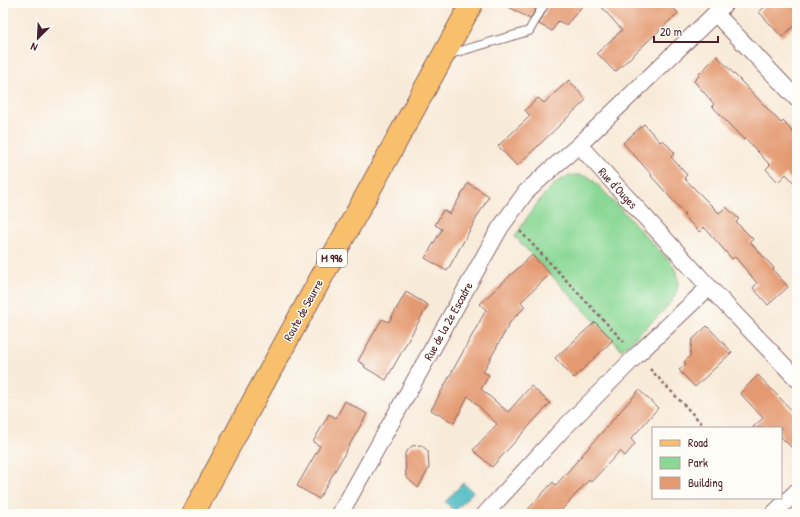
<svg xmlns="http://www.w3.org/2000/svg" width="800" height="517" viewBox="0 0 800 517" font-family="'Patrick Hand',sans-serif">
<rect width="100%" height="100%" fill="#fdfcf7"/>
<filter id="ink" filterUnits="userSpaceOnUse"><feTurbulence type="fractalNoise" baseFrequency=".025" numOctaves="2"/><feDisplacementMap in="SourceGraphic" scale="8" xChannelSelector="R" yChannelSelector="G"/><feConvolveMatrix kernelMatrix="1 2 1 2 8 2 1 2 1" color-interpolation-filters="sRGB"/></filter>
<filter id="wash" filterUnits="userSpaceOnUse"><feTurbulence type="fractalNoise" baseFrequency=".012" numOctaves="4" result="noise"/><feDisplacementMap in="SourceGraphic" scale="16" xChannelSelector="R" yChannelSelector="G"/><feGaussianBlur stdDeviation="0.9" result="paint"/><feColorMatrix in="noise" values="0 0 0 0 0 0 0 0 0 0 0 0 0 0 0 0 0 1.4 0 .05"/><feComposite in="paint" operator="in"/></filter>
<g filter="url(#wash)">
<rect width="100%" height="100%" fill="#f8ead8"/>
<path fill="#8bd896" stroke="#6a7c60" d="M578,175l10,1 9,8 75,80c16,26 -3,41 -20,58 -10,9 -20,18 -30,28l-107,-113c10,-17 34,-56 54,-61 3,-1 6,-1 9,-1z"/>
<path fill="#4cbbc2" stroke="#4b6d76" d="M463,483l10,9 -18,19 -10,-9z"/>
<g id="blocks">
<path fill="#e49a71" d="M502,3h37l-9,16z
M550,3h35l-19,22 -8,-4 -6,10 -13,-7z
M598,3h23l6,6 7,-6h35l9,10 -63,59 -18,-19 25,-23z
M769,3h28v20l-15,14 -23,-25z
M717,56l64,67 2,-2 14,16v49l-11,-12 -8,8 -12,-13 4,-4 -25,-27 -1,2 -32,-34 2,-2 -20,-23 5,-5 -1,-1z
M569,80l17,20 -69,66 -19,-20 32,-30 -5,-6 13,-12 6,5z
M644,124l16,18 3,-2 12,13 -4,4 16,18 -3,3 35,35 7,-6 13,12 -3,3 17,17 -3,3 24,26 -1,2 15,17 -20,18 -15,-17 4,-5 -22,-26 -3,2 -28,-32 -5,5 -16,-17 2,-1 -34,-38 1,-1 -29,-32z
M468,183l21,13 -42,75 -22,-13 17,-29 -7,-4 8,-15 7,4z
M532,255l18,19 -29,28 4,5 -14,14 -28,51 6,3 -8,14 27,23 23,-26 19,17 -58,64 -19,-17 24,-26 -29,-28 -14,27 -23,-13 55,-100 -6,-6z
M406,292l22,13 -42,75 -22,-13 1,-2 -7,-4 24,-42 7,3z
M595,322l18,18 -39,38 -19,-20z
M707,326l25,26 -37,35 -16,-17 7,-6 -2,-2 6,-6 2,-16z
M758,375l39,41v37l-16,-16v-9h-29l11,-10 -23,-25z
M639,390l19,18 -27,31 4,5 -10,12 -5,-5 -29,31 -2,-2 -31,34h-34l29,-32 3,3z
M345,401l22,13 -48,85 -22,-13 23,-40 -7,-4 16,-28 7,4z
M421,445l7,6 1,17 -11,20 -12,-11 -1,-24 7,-7z"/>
</g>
</g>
<g filter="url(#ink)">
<use href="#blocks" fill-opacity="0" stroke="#876668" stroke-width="1"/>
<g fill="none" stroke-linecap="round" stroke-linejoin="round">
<defs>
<path id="lane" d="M447,55l82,-24 16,-28"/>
<path id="street" d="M726,3l-147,142 130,142 88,92
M715,13l82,86
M340,514l160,-286 26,-36 24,-22 29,-25
M485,514l77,-84 75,-75 72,-68
M773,514l24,-23"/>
<path id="primary" d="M193,514l61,-114 218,-397"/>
</defs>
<use href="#lane" stroke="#876668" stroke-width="10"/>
<use href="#street" stroke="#876668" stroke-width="18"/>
<use href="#primary" stroke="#876668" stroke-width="24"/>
<path stroke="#876668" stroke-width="2.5" stroke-dasharray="3 3" stroke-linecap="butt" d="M520,231l104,111
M650,369l56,59"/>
<use href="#lane" stroke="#fff" stroke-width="8"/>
<use href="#street" stroke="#fff" stroke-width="16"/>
<use href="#primary" stroke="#f8bf6c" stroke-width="22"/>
</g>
</g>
<g text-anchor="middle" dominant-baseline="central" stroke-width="3" stroke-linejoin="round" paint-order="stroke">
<rect fill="#fdfcf7" stroke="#806168" stroke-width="1" x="317" y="249" width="30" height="18" rx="3"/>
<g font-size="11" font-weight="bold" fill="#4a1f2b">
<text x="332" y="258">M 996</text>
</g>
<g font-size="12" fill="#4a1f2b" stroke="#fdfcf7">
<text transform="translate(618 188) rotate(47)">Rue d'Ouges</text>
<text transform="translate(303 310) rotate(-61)">Route de Seurre</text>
<text transform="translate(448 321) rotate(-61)">Rue de la 2e Escadre</text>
</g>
</g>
<rect width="800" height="517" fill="none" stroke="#fdfcf7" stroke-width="16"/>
<rect x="652" y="427" width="130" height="72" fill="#fdfcf7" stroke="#b5a4a5"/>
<rect x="660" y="440" width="20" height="6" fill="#f8bf6c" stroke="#b5a4a5"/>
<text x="688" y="447" font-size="12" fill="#4a1f2b">Road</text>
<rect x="660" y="457" width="20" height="12" fill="#8bd896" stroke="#b5a4a5"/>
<text x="688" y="467" font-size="12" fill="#4a1f2b">Park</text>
<rect x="660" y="477" width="20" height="12" fill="#e49a71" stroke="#b5a4a5"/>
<text x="688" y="487" font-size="12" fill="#4a1f2b">Building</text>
<g transform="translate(38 38) rotate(204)" stroke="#fdfcf7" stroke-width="3" paint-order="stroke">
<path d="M0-3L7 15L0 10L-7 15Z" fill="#4a1f2b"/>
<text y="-6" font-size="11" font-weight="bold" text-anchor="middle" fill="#4a1f2b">N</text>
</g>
<path d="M654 36v6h64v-6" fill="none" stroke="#4a1f2b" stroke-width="2"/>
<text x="660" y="36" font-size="12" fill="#4a1f2b" stroke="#fdfcf7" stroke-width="3" paint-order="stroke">20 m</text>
</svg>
